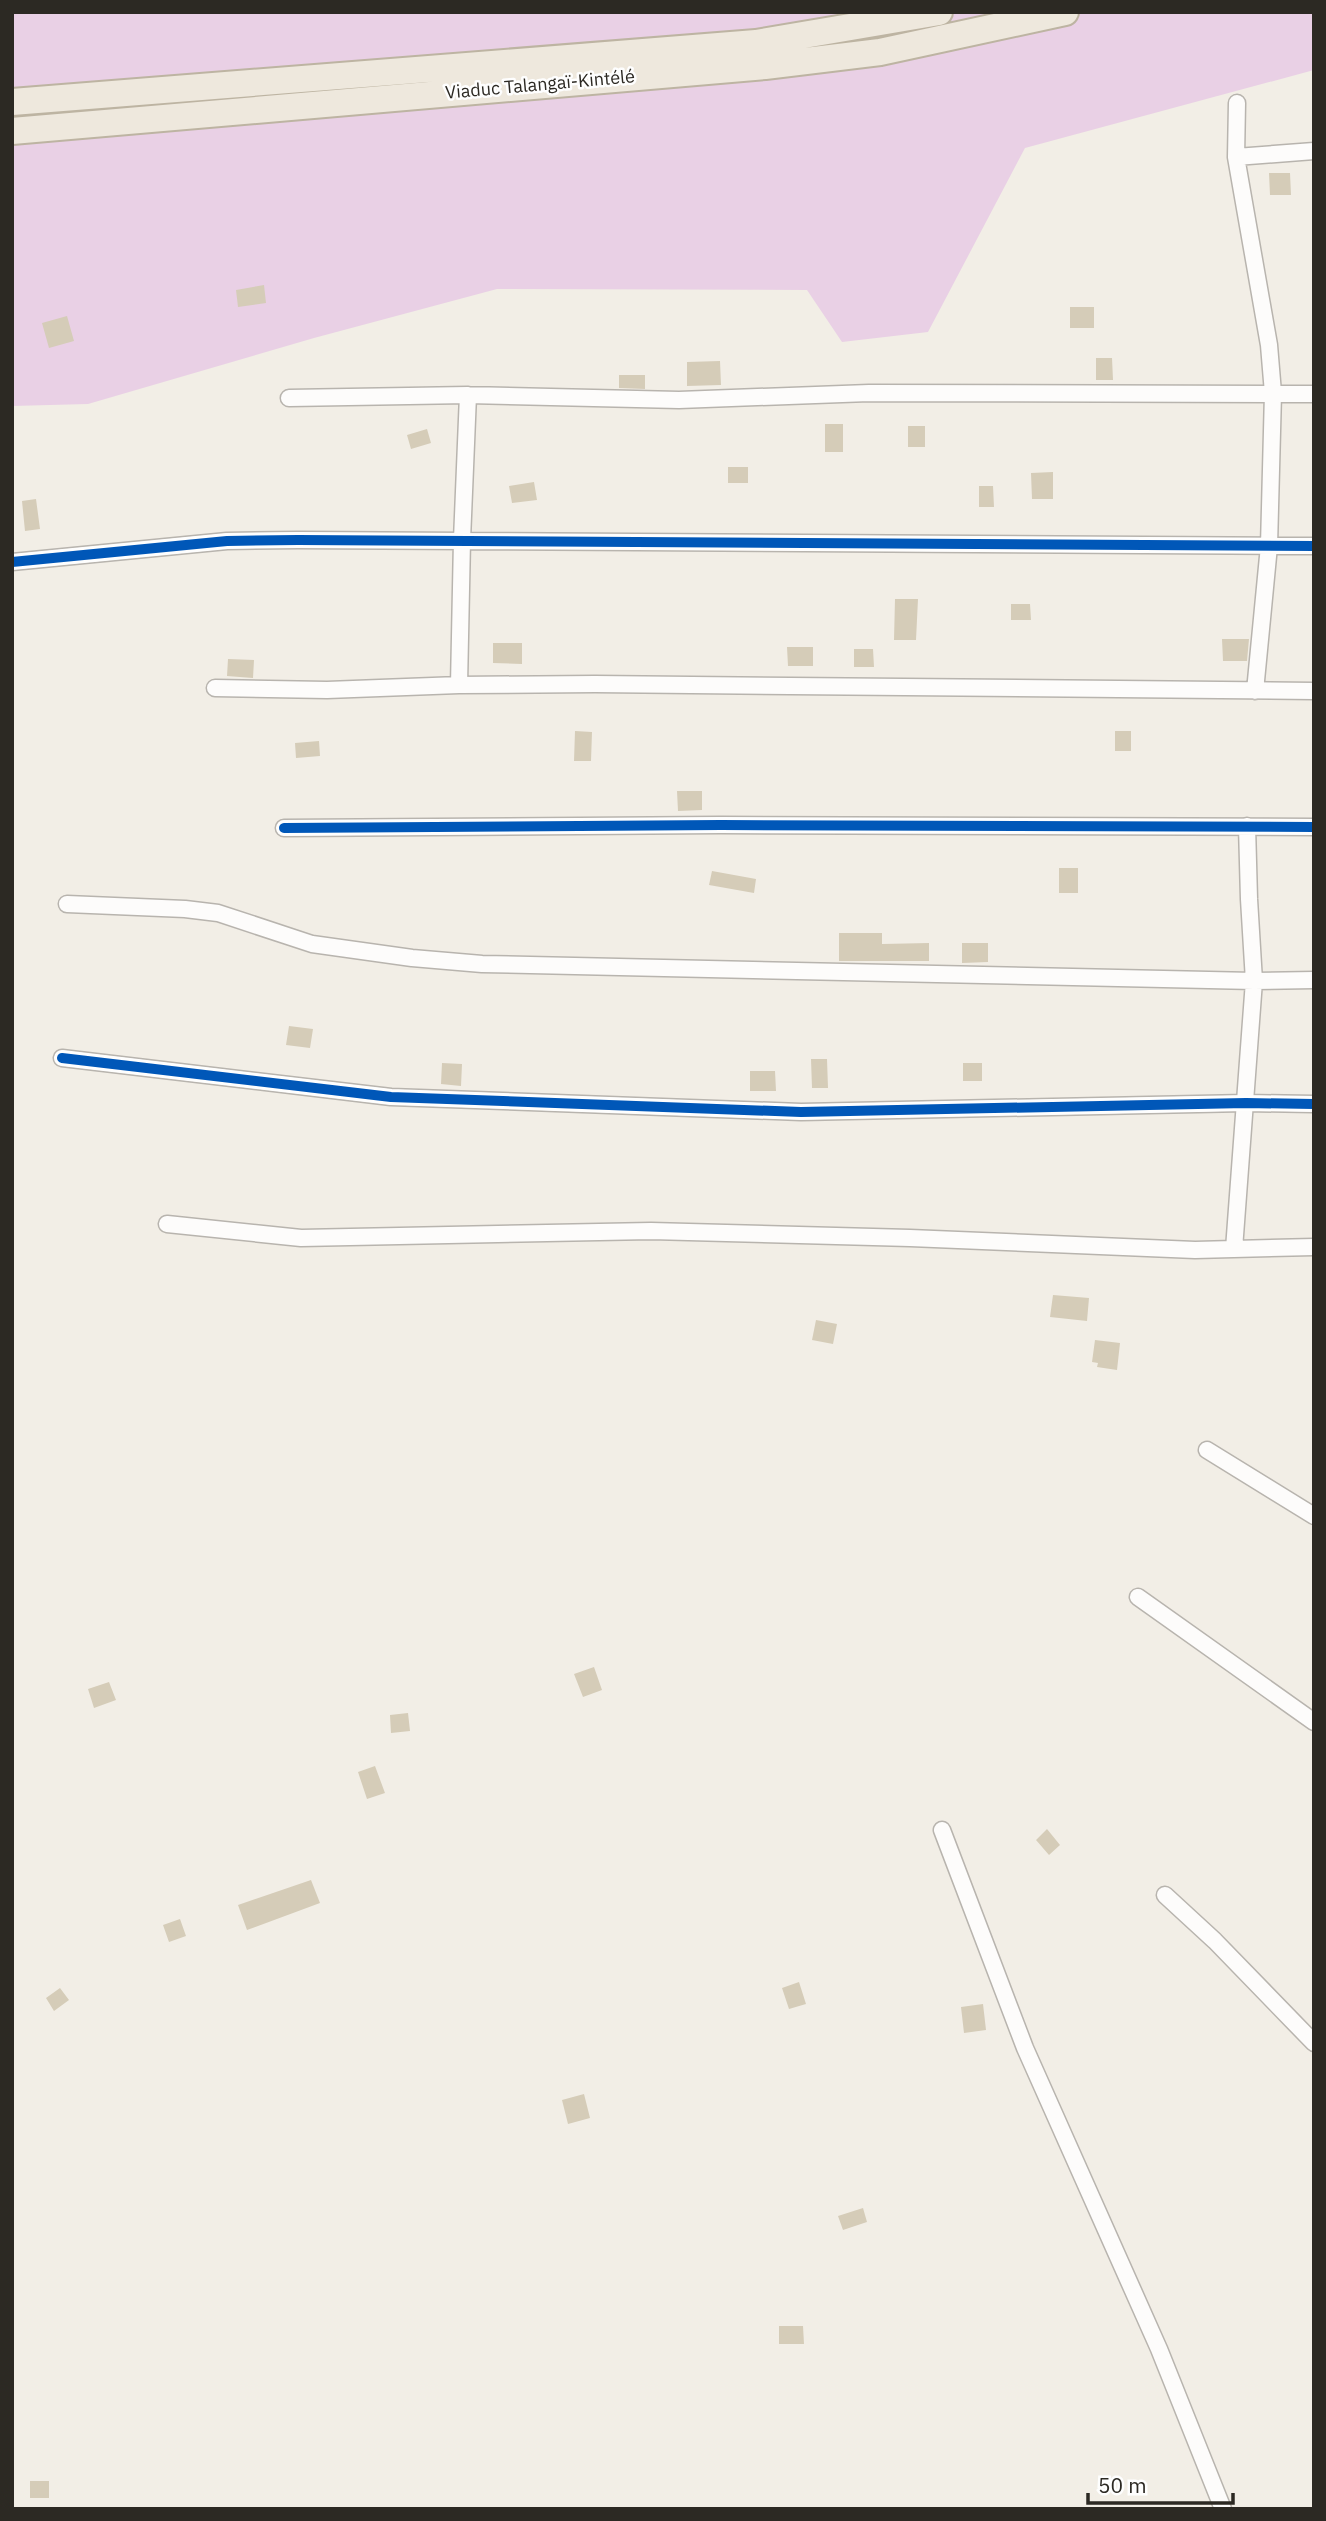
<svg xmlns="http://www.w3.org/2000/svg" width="1326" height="2521" viewBox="0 0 1326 2521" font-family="'IBM Plex Sans',sans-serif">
<rect width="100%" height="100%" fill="#f2eee6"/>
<path fill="#e9d0e5" d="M12,12h1302v58l-289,78 -97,184 -86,10 -35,-52 -310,-1 -183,49 -226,66 -76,2z"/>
<path fill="#d5ccb8" d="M1269,173h21l1,22h-21z
M264,285l2,18 -28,4 -2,-17z
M1070,307h24v21h-24z
M67,316l7,25 -25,7 -7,-25z
M1096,358h16l1,22h-17z
M720,361l1,24 -34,1v-24z
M619,375h26v14l-26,-1z
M825,424h18v28h-18z
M908,426h17v21h-17z
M427,429l4,14 -20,6 -4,-14z
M728,467h20v16h-20z
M1053,472v27h-21l-1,-26z
M534,482l3,18 -25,3 -3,-17z
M979,486h14l1,21h-15z
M36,499l4,30 -15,2 -3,-30z
M895,599h23l-2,41h-22z
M1011,604h19l1,16h-20z
M1222,639h27l-2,22h-24z
M493,643h29v21l-29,-1z
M787,647h26v19h-25z
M854,649h19l1,18h-20z
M228,659l26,1 -1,18 -26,-2z
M575,731l17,1 -1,29h-17z
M1115,731h16v20h-16z
M319,741l1,15 -24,2 -1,-15z
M677,791h25v19l-24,1z
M1059,868h19v25h-19z
M712,871l44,8 -2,14 -45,-8z
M839,933h43v11l47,-1v18h-90z
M962,943h26v19l-26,1z
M289,1026l24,3 -3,19 -24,-3z
M811,1059h16l1,29h-16z
M442,1063l20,1 -1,22 -20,-2z
M963,1063h19v18h-19z
M750,1071h25l1,20h-26z
M1053,1295l36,3 -2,23 -37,-4z
M816,1320l21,4 -4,20 -21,-4z
M1095,1340l25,3 -3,27 -20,-3 1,-4 -6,-1z
M594,1667l8,23 -19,7 -9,-23z
M109,1682l7,18 -22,8 -6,-19z
M408,1713l2,18 -19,2 -1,-18z
M375,1766l10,27 -18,6 -9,-27z
M1047,1829l13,16 -11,10 -13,-15z
M311,1880l9,23 -73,27 -9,-25z
M180,1919l6,17 -17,6 -6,-17z
M799,1982l7,22 -17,5 -7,-21z
M60,1988l9,12 -15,11 -8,-13z
M983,2004l3,26 -22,3 -3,-26z
M584,2094l6,24 -22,6 -6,-24z
M863,2208l4,14 -24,8 -5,-14z
M779,2326h24l1,18h-25z
M30,2481h19v17h-19z"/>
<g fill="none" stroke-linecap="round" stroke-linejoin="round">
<defs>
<path id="minor" d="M1237,103l-1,54 33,188 4,48 -4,153 -14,145
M1236,157l78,-6
M289,398l179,-3 211,5 190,-7 445,1
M12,562l215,-21 71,-1 1016,6
M459,685l3,-145 6,-145
M215,688l112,2 132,-5 136,-1 719,7
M284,828l437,-3 593,2
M67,904l118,5 33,4 94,31 100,14 70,6 772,17 60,-1
M62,1058l329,39 410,15 445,-9 68,1
M167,1224l134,14 350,-7 259,7 285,12 119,-3
M1234,1249l20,-268 -5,-82 -2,-73
M1207,1450l107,66
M1138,1597l176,125
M942,1830l83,218 134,301 64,160
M1165,1895l50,46 99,102"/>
<path id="trunk" d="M12,102l744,-59 183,-31
M12,131l753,-65 115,-14 185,-40"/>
</defs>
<use href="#minor" stroke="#b8b4ae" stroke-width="19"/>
<use href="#trunk" stroke="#bdb4a2" stroke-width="30"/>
<use href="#minor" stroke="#fdfcfb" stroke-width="16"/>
<use href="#trunk" stroke="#eee8dd" stroke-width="26"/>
<defs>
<path id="cycleway" d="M12,562l215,-21 71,-1 1016,6
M284,828l437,-3 593,2
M62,1058l329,39 410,15 445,-9 68,1"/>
</defs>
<use href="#cycleway" stroke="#fefefe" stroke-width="15"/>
<use href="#cycleway" stroke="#0057b8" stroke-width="10"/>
</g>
<g text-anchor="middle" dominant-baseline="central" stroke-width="5" stroke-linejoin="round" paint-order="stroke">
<g font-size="18" fill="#2c2923" stroke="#fefefe">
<text transform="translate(540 84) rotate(-5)">Viaduc Talangaï-Kintélé</text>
</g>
</g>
<rect width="1326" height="2521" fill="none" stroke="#2c2923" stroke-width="28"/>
<path d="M1088 2493v10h145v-10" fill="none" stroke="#2c2923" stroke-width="3.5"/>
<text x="1098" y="2493" font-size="21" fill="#2c2923" stroke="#fefefe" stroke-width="5" paint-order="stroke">50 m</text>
</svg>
